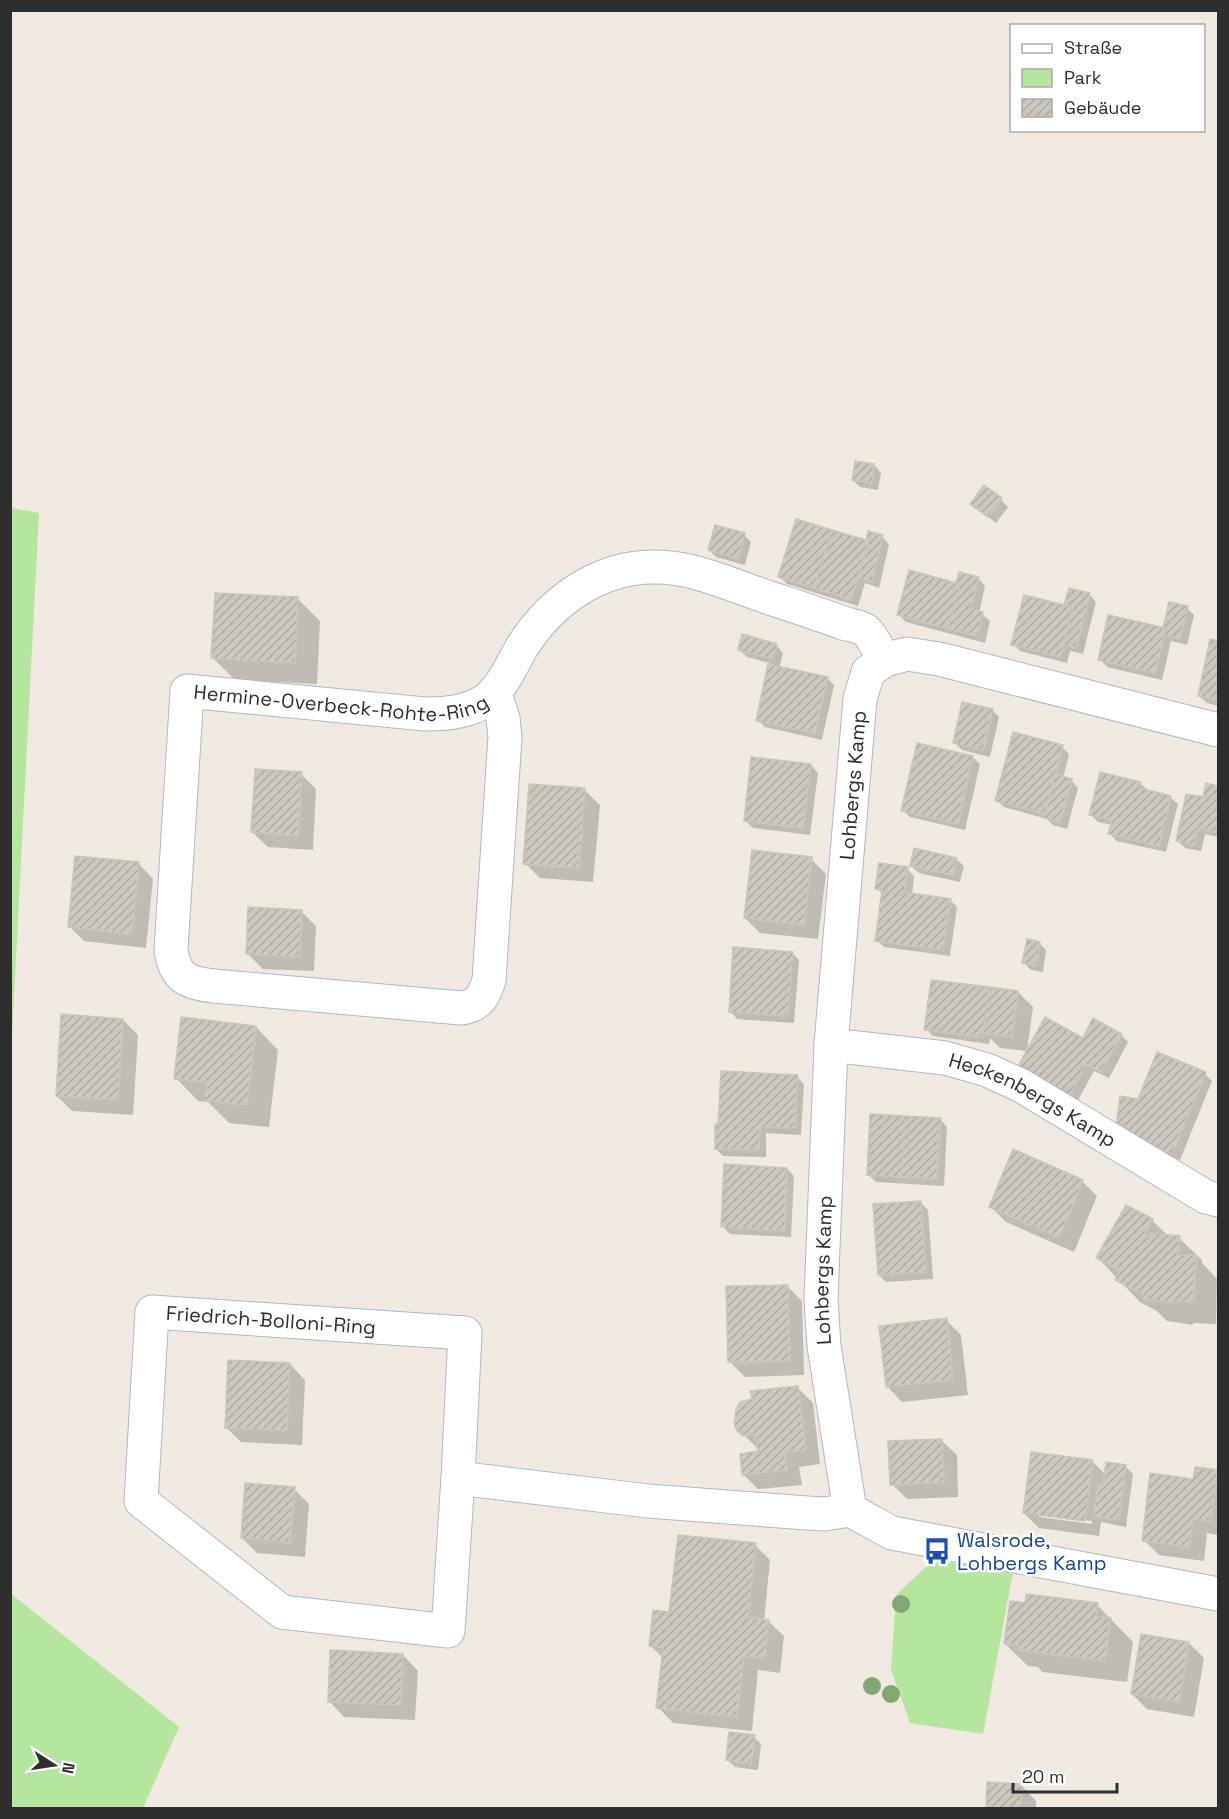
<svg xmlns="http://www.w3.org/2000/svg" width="1229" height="1819" viewBox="0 0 1229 1819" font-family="'Space Grotesk',sans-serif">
<defs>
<pattern id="building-hatch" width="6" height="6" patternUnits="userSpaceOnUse" patternTransform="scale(1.5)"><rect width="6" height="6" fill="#cbc7bf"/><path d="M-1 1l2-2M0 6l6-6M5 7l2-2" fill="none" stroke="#afaba4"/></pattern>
</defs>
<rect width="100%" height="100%" fill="#efe9e1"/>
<path fill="#b6e59e" d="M11,508l28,5 -28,542 -1,-547z
M933,1560l80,12 -30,162 -73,-11 -19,-53 5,-75z
M10,1593l169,134 -36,81h-132z"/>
<path fill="#0003" fill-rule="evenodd" d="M874,465l7,8 -3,17 -18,-3 -7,-7z
M1001,500l7,7 -12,16 -24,-19z
M744,535l7,7 -6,23 -29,-8 -7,-7z
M882,537l7,7 -10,44 -14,-5 -7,23 -71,-22 -7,-7z
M978,578l7,8 -6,27 3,1 8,7 -5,22 -79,-21 -7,-7 59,-30z
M1089,594l7,8 -13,52 -13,-3 -3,12 -47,-12 -7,-7 52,-37z
M298,599l22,22 -3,63 -82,-4 -22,-22z
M1187,608l7,7 -7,30 -16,-4 -9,39 -55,-13 -7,-8 64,-30z
M1212,641l6,1v64l-11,-3 -8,-7z
M776,645l7,8 -4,15 48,10 7,7 -12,55 -57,-13 -7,-7 12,-57 -23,-6 -8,-7z
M992,710l7,7 -9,40 -28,-7 -7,-7z
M1062,747l7,7 -6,24 8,2 7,8 -11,41 -14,-4 -6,-6 -43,-12 -7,-7z
M973,757l7,7 -15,66 -55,-13 -7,-7z
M811,765l7,8 -8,62 -57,-7 -7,-7z
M301,774l15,15 -3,61 -45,-3 -16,-15z
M1140,783l8,7 22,7 8,7 -12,48 -49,-11 -7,-7 2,-9 -14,-3 -7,-7z
M1207,785l11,3v49l-13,-3 -4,17 -16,-3 -8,-8 27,-41z
M584,790l16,15 -7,77 -53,-4 -15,-15z
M811,859l15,15 -8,65 -58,-6 -15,-15z
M956,859l8,7 -4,16 -41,-9 -8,-7z
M138,863l15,16 -7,69 -62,-7 -15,-15z
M907,869l7,7 -2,19 38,5 7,7 -7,49 -66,-9 -7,-7 6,-46 -6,-5z
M301,911l15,15 -2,45 -51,-2 -15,-15z
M1039,943l7,7 -3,22 -12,-2 -7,-7z
M792,953l7,7 -5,63 -57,-4 -7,-8z
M1018,992l15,15 -6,44 -27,-3 -10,-10 -1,6 -56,-8 -7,-7z
M123,1020l15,15 -5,80 -61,-4 -15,-15z
M256,1027l22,23 -9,77 -40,-4 -21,-21 -10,-1 -22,-23z
M1121,1035l7,7 -19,36 -15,-7 -18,33 -51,-27 58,-37z
M1205,1074l7,7 -32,79 -47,-19 -16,-16 22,-25z
M797,1077l7,7 -3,51 -35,-2v24l-43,-1 -7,-7z
M940,1119l7,8 -3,59 -68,-4 -7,-7z
M787,1169l7,7 -3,61 -61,-3 -7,-7z
M1082,1181l15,15 -23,56 -68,-30 -15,-15z
M921,1203l7,7 5,69 -47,3 -7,-7z
M1152,1220l16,16 11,2 23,22v3l15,16 -1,45 -23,-1v2l-26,-4 -10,-10 -17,-9 -42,-44z
M787,1286l15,15 2,74 -59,2 -15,-15z
M946,1320l15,15 7,60 -66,7 -15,-16z
M290,1364l15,16 -3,65 -61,-3 -15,-15z
M798,1388l15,15 7,61 -21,3 3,18 -44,4 -15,-15 18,-22 -22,-22z
M941,1440l16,15 1,42 -51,2 -15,-15z
M1092,1461l14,14 19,-9 8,8 -7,53 -25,-5 -2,14 -60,-8 -15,-15zM1039,1514l53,7v3l-53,-7z
M1217,1471l1,2v62l-11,-2 -3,28 -45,-6 -15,-15 51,-60z
M294,1489l15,15 -4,53 -48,-4 -15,-15z
M755,1545l15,15 -6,61h4l16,15 -4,37 -22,-3 -6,61 -79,-8 -15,-16 5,-49 -12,-12 19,-32z
M1026,1604l71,1 36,37 -6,40 -85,-10 -4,-5 -10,-1 -23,-22z
M1189,1643l15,15 -10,59 -47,-8 -15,-15z
M403,1655l15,16 -3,49 -71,-3 -15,-16z
M754,1737l7,7 -3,26 -23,-3 -8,-7z
M989,1784l32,1 15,16v7h-48z"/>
<path fill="url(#building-hatch)" stroke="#cbc5ba" stroke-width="1.5" d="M855,461l19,3 -2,19 -20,-3z
M984,485l18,13 -14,19 -18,-13z
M796,519l36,11 -18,58 -36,-11z
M715,525l30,8 -7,26 -30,-9z
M832,530l37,11 -18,59 -37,-12z
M868,531l15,4 -11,47 -14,-5 11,-36h-3z
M909,570l51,14 -12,45 -51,-14z
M959,572l20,5 -8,32 12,3 -5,24 -30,-7 12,-45 -4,-1z
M1069,588l21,5 -14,55 -13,-3 10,-38 -9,-2z
M215,593l83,4 -3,66 -84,-5z
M1024,595l49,12 -13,50 -49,-12z
M1169,602l19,4 -8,33 -16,-4 2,-7h-3z
M1108,615l58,13 -11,45 -57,-13z
M742,634l35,10 -4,15 -35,-9z
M1210,639l8,2v60l-20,-5z
M768,664l60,13 -13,56 -59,-12z
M962,702l31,7 -10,41 -30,-7z
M1013,732l50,13 -18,69 -50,-13z
M917,743l56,13 -15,68 -57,-13z
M751,757l60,7 -8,64 -59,-7z
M255,769l47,3 -4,64 -47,-4z
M1100,772l41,10 -1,6 31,8 -12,50 -51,-12 4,-14 -23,-5z
M1055,774l17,5 -12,43 -16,-4z
M1206,783l12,3v47l-20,-5 -4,17 -18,-4 10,-47 17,3z
M529,784l56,4 -6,80 -56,-4z
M914,848l43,10 -4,17 -43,-9z
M752,850l60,7 -8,68 -60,-7z
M75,856l64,6 -7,72 -64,-7z
M879,863l29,4 -4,25 47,7 -8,51 -68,-9 7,-51 -7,-1z
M248,907l54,3 -2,47 -54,-3z
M1027,939l13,3 -4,24 -14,-3z
M733,947l60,5 -5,64 -59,-4z
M931,980l58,7 -6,50 -59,-7z
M989,987l29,4 -6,46 -29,-4z
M61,1014l62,5 -5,81 -62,-4z
M181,1017l75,9 -9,79 -42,-4 2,-19 -33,-3z
M1045,1017l38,21 10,-20 29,16 -21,38 -15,-8 -17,34 -53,-28z
M1157,1052l49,20 -34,82 -48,-20 2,-7 -10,-1 4,-30 18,3z
M721,1071l77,4 -3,53 -35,-1 -1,23 -44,-1v-25h3z
M870,1114l35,2 -3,61 -35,-2z
M905,1116l36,2 -4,61 -35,-2z
M1013,1149l70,31 -24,58 -70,-31z
M724,1164l63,4 -2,63 -64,-4z
M921,1201l5,71 -48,3 -5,-71z
M1126,1205l27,14 -9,15 6,4 1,-5 29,3 -2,19h18l-2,47 -22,-1v2l-29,-4v-4l-28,-15 5,-9 -24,-13z
M788,1285l2,76 -62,1 -2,-76z
M947,1318l6,62 -67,7 -7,-61z
M228,1360l62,3 -3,67 -62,-2z
M798,1386l8,64 -21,2 2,18 -45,5 -2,-21 18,-3 -3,-17 -12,2 -6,-5 -3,-8 2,-13 4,-8 12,-3 -2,-8z
M942,1439l2,43 -54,3 -2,-44z
M1031,1452l62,8 -8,61 -62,-8z
M1106,1462l20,3 -7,55 -25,-4 4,-32 5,1z
M1195,1467l23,3 -7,51 -18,-2 -4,28 -47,-6 8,-68 43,6z
M245,1483l50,4 -5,56 -49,-5z
M678,1535l78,8 -8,74 21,3 -4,38 -21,-2 -7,61 -81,-9 7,-60 -14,-2 4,-36 16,2z
M1026,1594l72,9 -2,13 15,2 -6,43 -87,-11 1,-4 -15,-2 6,-43 15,2z
M1141,1634l48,8 -10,60 -48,-8z
M330,1650l73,4 -2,51 -73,-3z
M729,1732l26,3 -4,29 -25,-4z
M987,1782l35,2 -1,24h-35z"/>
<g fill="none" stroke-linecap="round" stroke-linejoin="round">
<defs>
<g id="minor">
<path id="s1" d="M494,692l9,26 2,19 -16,243c-5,17 -11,26 -28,28l-247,-22c-27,-3 -39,-8 -43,-36l16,-259 238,23c22,0 47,-2 65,-17 14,-13 22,-33 32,-50 29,-46 77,-81 134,-80 39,0 77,19 114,31 24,8 49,16 73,25 6,2 16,3 22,7 6,4 15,23 20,30"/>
<path id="s2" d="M831,1045l114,13 42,12 33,15 186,112 12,3"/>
<path d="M152,1312l313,21 -7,145 -10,153 -166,-19 -141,-111z"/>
<path d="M458,1478l190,23 159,12 17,1 26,-4"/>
<path id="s3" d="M850,1510l-26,-164 -3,-47 10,-254 29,-346 8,-27 17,-12 22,-6 32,5 279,71"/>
<path d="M850,1510l42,23 326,61"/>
</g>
</defs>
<use href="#minor" stroke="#b4b7c1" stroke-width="35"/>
<use href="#minor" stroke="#fff" stroke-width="33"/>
</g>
<g fill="#84a574">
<circle cx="901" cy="1604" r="9"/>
<circle cx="872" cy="1686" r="9"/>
<circle cx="891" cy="1694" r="9"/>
</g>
<defs>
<symbol id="bus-bare" viewBox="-9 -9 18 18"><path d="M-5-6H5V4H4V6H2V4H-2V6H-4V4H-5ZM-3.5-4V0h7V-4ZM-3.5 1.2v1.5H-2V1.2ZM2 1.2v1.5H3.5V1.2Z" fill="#1a4fb4" stroke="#fff" stroke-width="2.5" paint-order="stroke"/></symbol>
</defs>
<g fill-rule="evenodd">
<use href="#bus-bare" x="918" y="1532" width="38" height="38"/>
</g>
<g text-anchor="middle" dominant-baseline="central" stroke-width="5" stroke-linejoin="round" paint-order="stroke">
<g font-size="20" fill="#2e2e2e" stroke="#fff">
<text stroke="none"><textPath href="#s1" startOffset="1058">Hermine-Overbeck-Rohte-Ring</textPath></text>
<text stroke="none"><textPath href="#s3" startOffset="728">Lohbergs Kamp</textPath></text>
<text stroke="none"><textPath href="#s2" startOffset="212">Heckenbergs Kamp</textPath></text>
<text stroke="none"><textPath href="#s3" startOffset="242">Lohbergs Kamp</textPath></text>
<text transform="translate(271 1320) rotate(4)">Friedrich-Bolloni-Ring</text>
</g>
<g font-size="20" fill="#164399" stroke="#fff" text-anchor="start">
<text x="957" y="1540">Walsrode,<tspan x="957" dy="23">Lohbergs Kamp</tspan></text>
</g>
</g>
<rect width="1229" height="1819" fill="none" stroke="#2e2e2e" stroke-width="24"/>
<rect x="1010" y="24" width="195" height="108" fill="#ffffff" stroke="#ababab" stroke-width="1.5"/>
<rect x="1022" y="44" width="30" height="9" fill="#ffffff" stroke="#ababab" stroke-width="1.5"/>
<text x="1064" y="54" font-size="18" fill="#2e2e2e">Straße</text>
<rect x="1022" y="69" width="30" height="18" fill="#b6e59e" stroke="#ababab" stroke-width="1.5"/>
<text x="1064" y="84" font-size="18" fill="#2e2e2e">Park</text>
<rect x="1022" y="99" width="30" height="18" fill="url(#building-hatch)" stroke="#ababab" stroke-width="1.5"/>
<text x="1064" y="114" font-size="18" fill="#2e2e2e">Gebäude</text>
<g transform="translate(54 1765) rotate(102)" stroke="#ffffff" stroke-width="4.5" paint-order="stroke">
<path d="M0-4.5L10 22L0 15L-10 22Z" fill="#2e2e2e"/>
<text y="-9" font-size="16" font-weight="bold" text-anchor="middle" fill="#2e2e2e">N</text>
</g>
<path d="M1013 1783v9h104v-9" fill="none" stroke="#2e2e2e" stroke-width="3"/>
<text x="1022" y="1783" font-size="18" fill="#2e2e2e" stroke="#ffffff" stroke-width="4.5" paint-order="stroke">20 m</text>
</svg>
